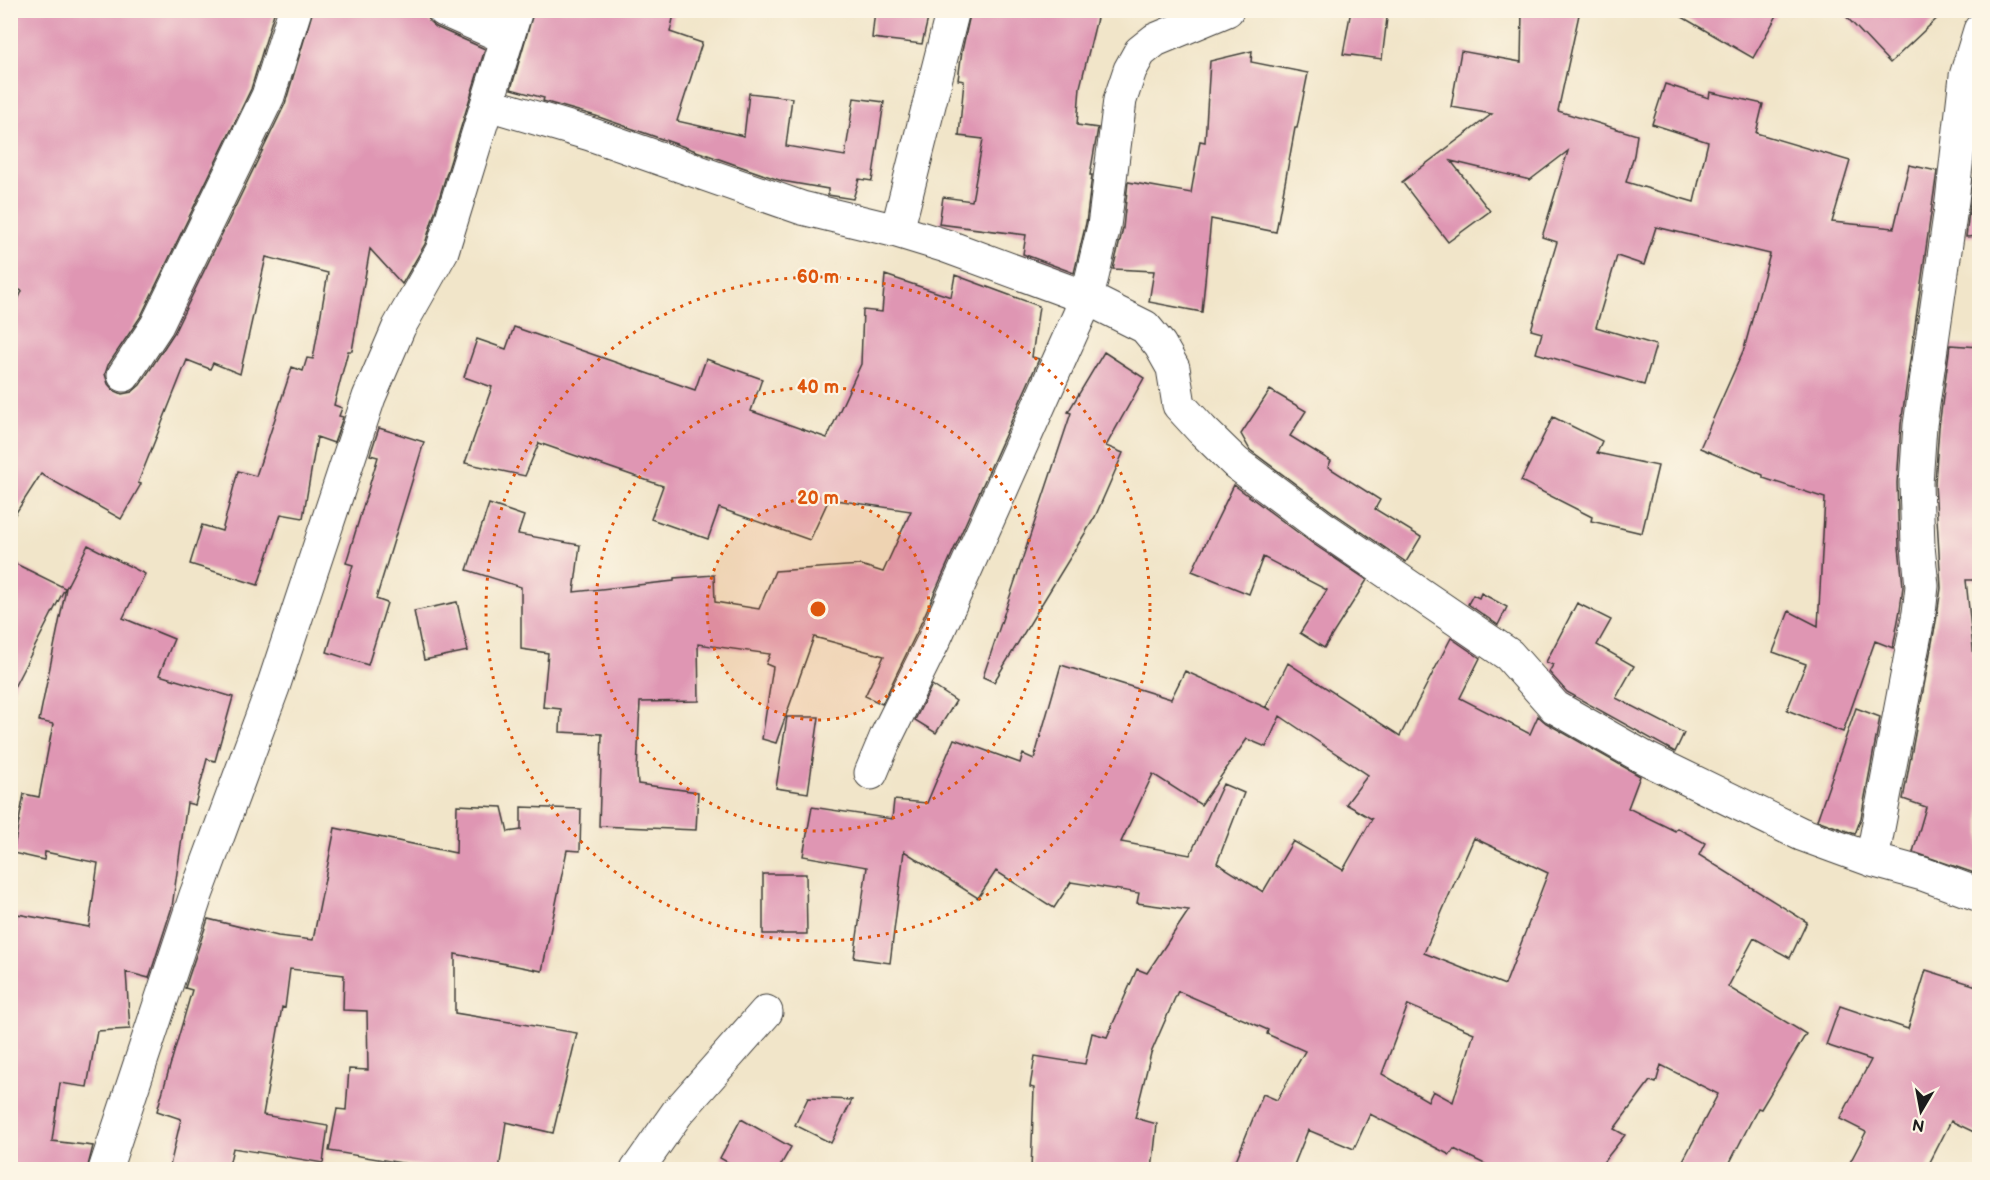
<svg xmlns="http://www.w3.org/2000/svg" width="1990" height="1180" viewBox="0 0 1990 1180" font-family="'Balsamiq Sans',sans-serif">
<rect width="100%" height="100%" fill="#fcf5e5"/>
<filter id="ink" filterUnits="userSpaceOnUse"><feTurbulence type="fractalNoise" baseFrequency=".0167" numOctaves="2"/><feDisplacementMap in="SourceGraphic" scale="12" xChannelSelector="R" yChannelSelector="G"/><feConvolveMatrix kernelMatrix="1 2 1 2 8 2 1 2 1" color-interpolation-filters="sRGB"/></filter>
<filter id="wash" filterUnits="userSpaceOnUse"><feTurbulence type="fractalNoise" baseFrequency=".008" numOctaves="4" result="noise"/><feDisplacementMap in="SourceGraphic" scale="24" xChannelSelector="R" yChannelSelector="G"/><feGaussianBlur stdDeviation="1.35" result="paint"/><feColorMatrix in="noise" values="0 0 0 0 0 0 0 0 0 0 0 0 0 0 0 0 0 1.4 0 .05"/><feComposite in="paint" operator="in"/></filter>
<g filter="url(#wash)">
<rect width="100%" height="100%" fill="#f1e5c9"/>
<g id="blocks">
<path fill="#df96b3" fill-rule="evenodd" d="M10,10h265l-24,79 -110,227 -33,49 -3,9 3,10 5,6 9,4 10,-2 8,-7 34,-52 111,-229 28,-94h113l3,11 7,6 49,22 -60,195 -23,40 -32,-35 -18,102h-4l-14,54 8,3 -3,8 4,1 -9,26 -17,-6 -14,81 -22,-4 -23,71 -68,-21 12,-39 20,6 16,-60 18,5 36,-109 11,4 4,-13 6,1 15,-86 -62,-16 -26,117 -27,-11 -3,6 -23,-9 -49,123 3,1 -20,35 -80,-45 -31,48v-204l12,-27 -12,-5z
M534,10h141l-5,22 32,11 -25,78 67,15 5,-43 43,5 -6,48 59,10 9,-58 30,4 -12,79 -13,-2 -6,20 -25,-4v-6l-46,-8 -186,-65 -53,-15 1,-3 -33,-9z
M875,10h55l-8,34 -50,-6z
M971,10h128l-19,77 -3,38 21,3 -8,47h2l-6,48 -12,50 -51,-19 3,-19 -87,-11 4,-27 29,4 11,-62 -24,-3 5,-55 -6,-1 4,-29z
M1351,10h37l-6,49 -39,-5z
M1522,10h58l-22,101 79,24 -3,20 -8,27 68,20 14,-60 -56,-18 13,-40 44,14 1,-6 53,12 -7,29 94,28 -18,61 62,6 15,-63 28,6 -36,253 -4,59 2,64 4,39 -3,24 -7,38 -18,-7 -32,91 -56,-22 19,-46 -33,-12 16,-41 29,15 7,-128 -62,-20v-3l-63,-27 44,-99 26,-95 -114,-27 -12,38 -27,-9 -21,71 60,18 -12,40 -108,-32 6,-20 -11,-3 26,-88 -15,-5 26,-86 -38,29 -79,-19 39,50 -42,31 -46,-60 90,-68 -41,-7 10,-56 60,11z
M1670,10h110l-27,48z
M1840,10h106l-56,53z
M1252,51l-1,11 57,11 -11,55h-2l-19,104 -65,-13 -9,93 -53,-10 5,-31 -41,-2 10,-41 5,-46 63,11 9,-52 5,1 5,-81z
M1973,179l7,2v55l-14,1z
M885,275l66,22 4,-22 84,31 -7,51 7,2 -122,273 -35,72 -17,-8 19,-40 -70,-19 -38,106 -14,-4 11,-72 -7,-3 4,-10 -72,-10 1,57 -59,1 -3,70 1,12 60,8 -2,38 -97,-4 3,-92 -42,-2 1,-23 -18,-2 5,-54 -27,-4v-62l-54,-17 22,-66 35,12 -6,18 62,11 -6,47 100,-11v-3l40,-3 1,27 44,7 16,-38 86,-6 22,7 28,-61 -82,-12 -19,41 -91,-32 -11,31 -57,-20 12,-33 -124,-43 -14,33 -60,-13 27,-76 -28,-10 13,-38 29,10 8,-22 181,63 11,-31 56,20 -11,32 76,27 34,-74 2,-54 19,2z
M1950,345l30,2v233h-14l9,87 5,2v206l-67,-23 13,-45 -23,-8 34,-183 4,-28 -6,-105 4,-56z
M1104,352l40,26 -38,68 17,7 -28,64 -101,165 -11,-5 88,-264 -3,-1z
M1270,390l36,21 -16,25 41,25 -3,6 52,33 -5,9 46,28 -15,25 -72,-49 -84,-63 -9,-16z
M1553,417l49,24 -5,12 61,13 -16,67 -51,-12 1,-4 -71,-36z
M379,428l45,14 -48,157 11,4 -19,62 -41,-13 26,-87 -7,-2 32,-106 -8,-2z
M1234,485l78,58 55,37 -43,68 -24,-15 27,-43 -64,-33 -14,37 -57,-23z
M88,545l57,29 -22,44 51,21 -15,36 74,22 -18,64 -8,-2 -12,46 -8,-2 -15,104 -23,71 -23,-6 4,57 -33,2 -10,56 -27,-4 -8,58 41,5 -6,24h-77v-250l6,1 1,-7 72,13 9,-64 -53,-11 -1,8 -31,-7 11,-59 15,3 14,-73 -14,-3 27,-133z
M10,561l55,27 -55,107z
M1481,593l26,14 -9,18 -30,-21 5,-9 6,3z
M457,602l11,49 -44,9 -10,-49z
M1577,603l34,17 -14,25 37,21 -18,32 68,35 -9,19 -108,-60 -18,-20 4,-7 -7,-3z
M1451,638l29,20 -20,40 70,36 8,-18 8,7 94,53 -12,32 47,23 2,-3 28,15 -6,12 108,67 -17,36 -36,-20 -26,49 78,47 -45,75 -3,-1 -32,62h-48l40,-76 -57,-29 -5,18 -6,-2 -36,48 11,6 -28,35h-100l-43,-21 -4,6 -80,-41 -16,35 -46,-19 -16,40h-60l31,-76 14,6 28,-49 -38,-17 1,-4 -90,-39 -27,62 -16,65 22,6 -5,46h-121l3,-82 -4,-1 5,-31 50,8 7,-31 15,4 30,-68 10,4 42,-63 -52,-7 2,-10 -68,-11 -17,26 -58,-37 -18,27 -74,-47 -14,112 -36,-5 13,-91 -64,-11 9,-49 80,12 2,-19 33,3 27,-64 66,24 3,-9 11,5 27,-94 110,34 14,-28 86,39 -5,-3 22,-44 112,73zM1280,716l88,59 -22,29 26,15 -29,51 -50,-29 -30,51 -46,-29 27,-70 -21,-9 -33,71 -69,-13 32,-68 48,31 46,-66 19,8zM1474,838l74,35 -43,112 -81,-32zM1408,1005l66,28 -21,69 -20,-11 -5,10 -46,-27z
M932,685l24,16 -20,32 -21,-13z
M1856,708l24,9 -19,101 -6,16 -38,-14z
M787,717h32l-11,76 -32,-5z
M457,805l45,2 6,25 13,-2v-23l60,2 -1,42 -13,-1 -25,121 -87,-17v59l122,20 -24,100 -47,-11 -7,48h-55l-115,-19 8,-42 9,1 3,-41 19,1 -1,-59 -24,-1 1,-35 -54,-6 -5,39 -3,-1 -19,108 65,11 -5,37 -90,-15 -5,22h-59l12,-51 -24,-8 35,-121 -7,-2 23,-69 70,17 35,4 22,-112 121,25z
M763,874h43l1,60h-44z
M1926,970l54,17v148l-29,-14 -25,49h-80l20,-38 -26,-13 31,-59 -45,-15 14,-39 68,23z
M808,1098l44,2 -21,43 -36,-18z
M741,1119l50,28 -13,23h-37l-21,-12z"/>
</g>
</g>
<g filter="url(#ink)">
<use href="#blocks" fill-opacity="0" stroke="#3c3a36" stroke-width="1.5"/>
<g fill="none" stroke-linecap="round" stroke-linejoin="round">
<defs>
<path id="minor" d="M444,10l63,28
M488,104l102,30 212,74 95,23 49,15 141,52 58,29 15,18 13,23 6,37 23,25 34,33 87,65 186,127 46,52 90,51 156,76 71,26 51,14 57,21
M897,231l56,-221
M124,375l33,-50 111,-229 27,-86
M871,773l16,-38 47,-95 153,-342 17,-72 16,-126 10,-30 10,-18 15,-12 72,-30
M1872,860l47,-247 3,-27 -4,-40 -2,-63 4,-58 32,-224 14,-125 14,-46
M105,1170l91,-275 77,-208 96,-290 30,-70 43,-76 74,-241
M637,1170l40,-57 89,-101"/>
</defs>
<use href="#minor" stroke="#3c3a36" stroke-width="35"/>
<use href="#minor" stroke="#fff" stroke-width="33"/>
</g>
</g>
<circle cx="818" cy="609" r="111" fill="#de560d" fill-opacity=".12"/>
<g fill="none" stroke="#de560d" stroke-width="3" stroke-dasharray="3 6">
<circle cx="818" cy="609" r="111"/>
<circle cx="818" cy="609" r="222"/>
<circle cx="818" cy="609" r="332"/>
</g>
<circle cx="818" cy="609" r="9" fill="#de560d" stroke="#fcf5e5" stroke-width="3"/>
<g font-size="18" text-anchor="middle" font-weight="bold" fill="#de560d" stroke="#fcf5e5" stroke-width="4.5" stroke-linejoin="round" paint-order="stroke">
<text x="818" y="283">60 m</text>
<text x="818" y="393">40 m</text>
<text x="818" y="504">20 m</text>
</g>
<rect width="1990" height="1180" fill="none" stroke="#fcf5e5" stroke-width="36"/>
<g transform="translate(1921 1111) rotate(190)" stroke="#fcf5e5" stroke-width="4.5" paint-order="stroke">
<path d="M0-4.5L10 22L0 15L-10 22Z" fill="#1c1c1c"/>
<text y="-9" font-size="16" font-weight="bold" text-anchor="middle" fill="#1c1c1c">N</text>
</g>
</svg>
